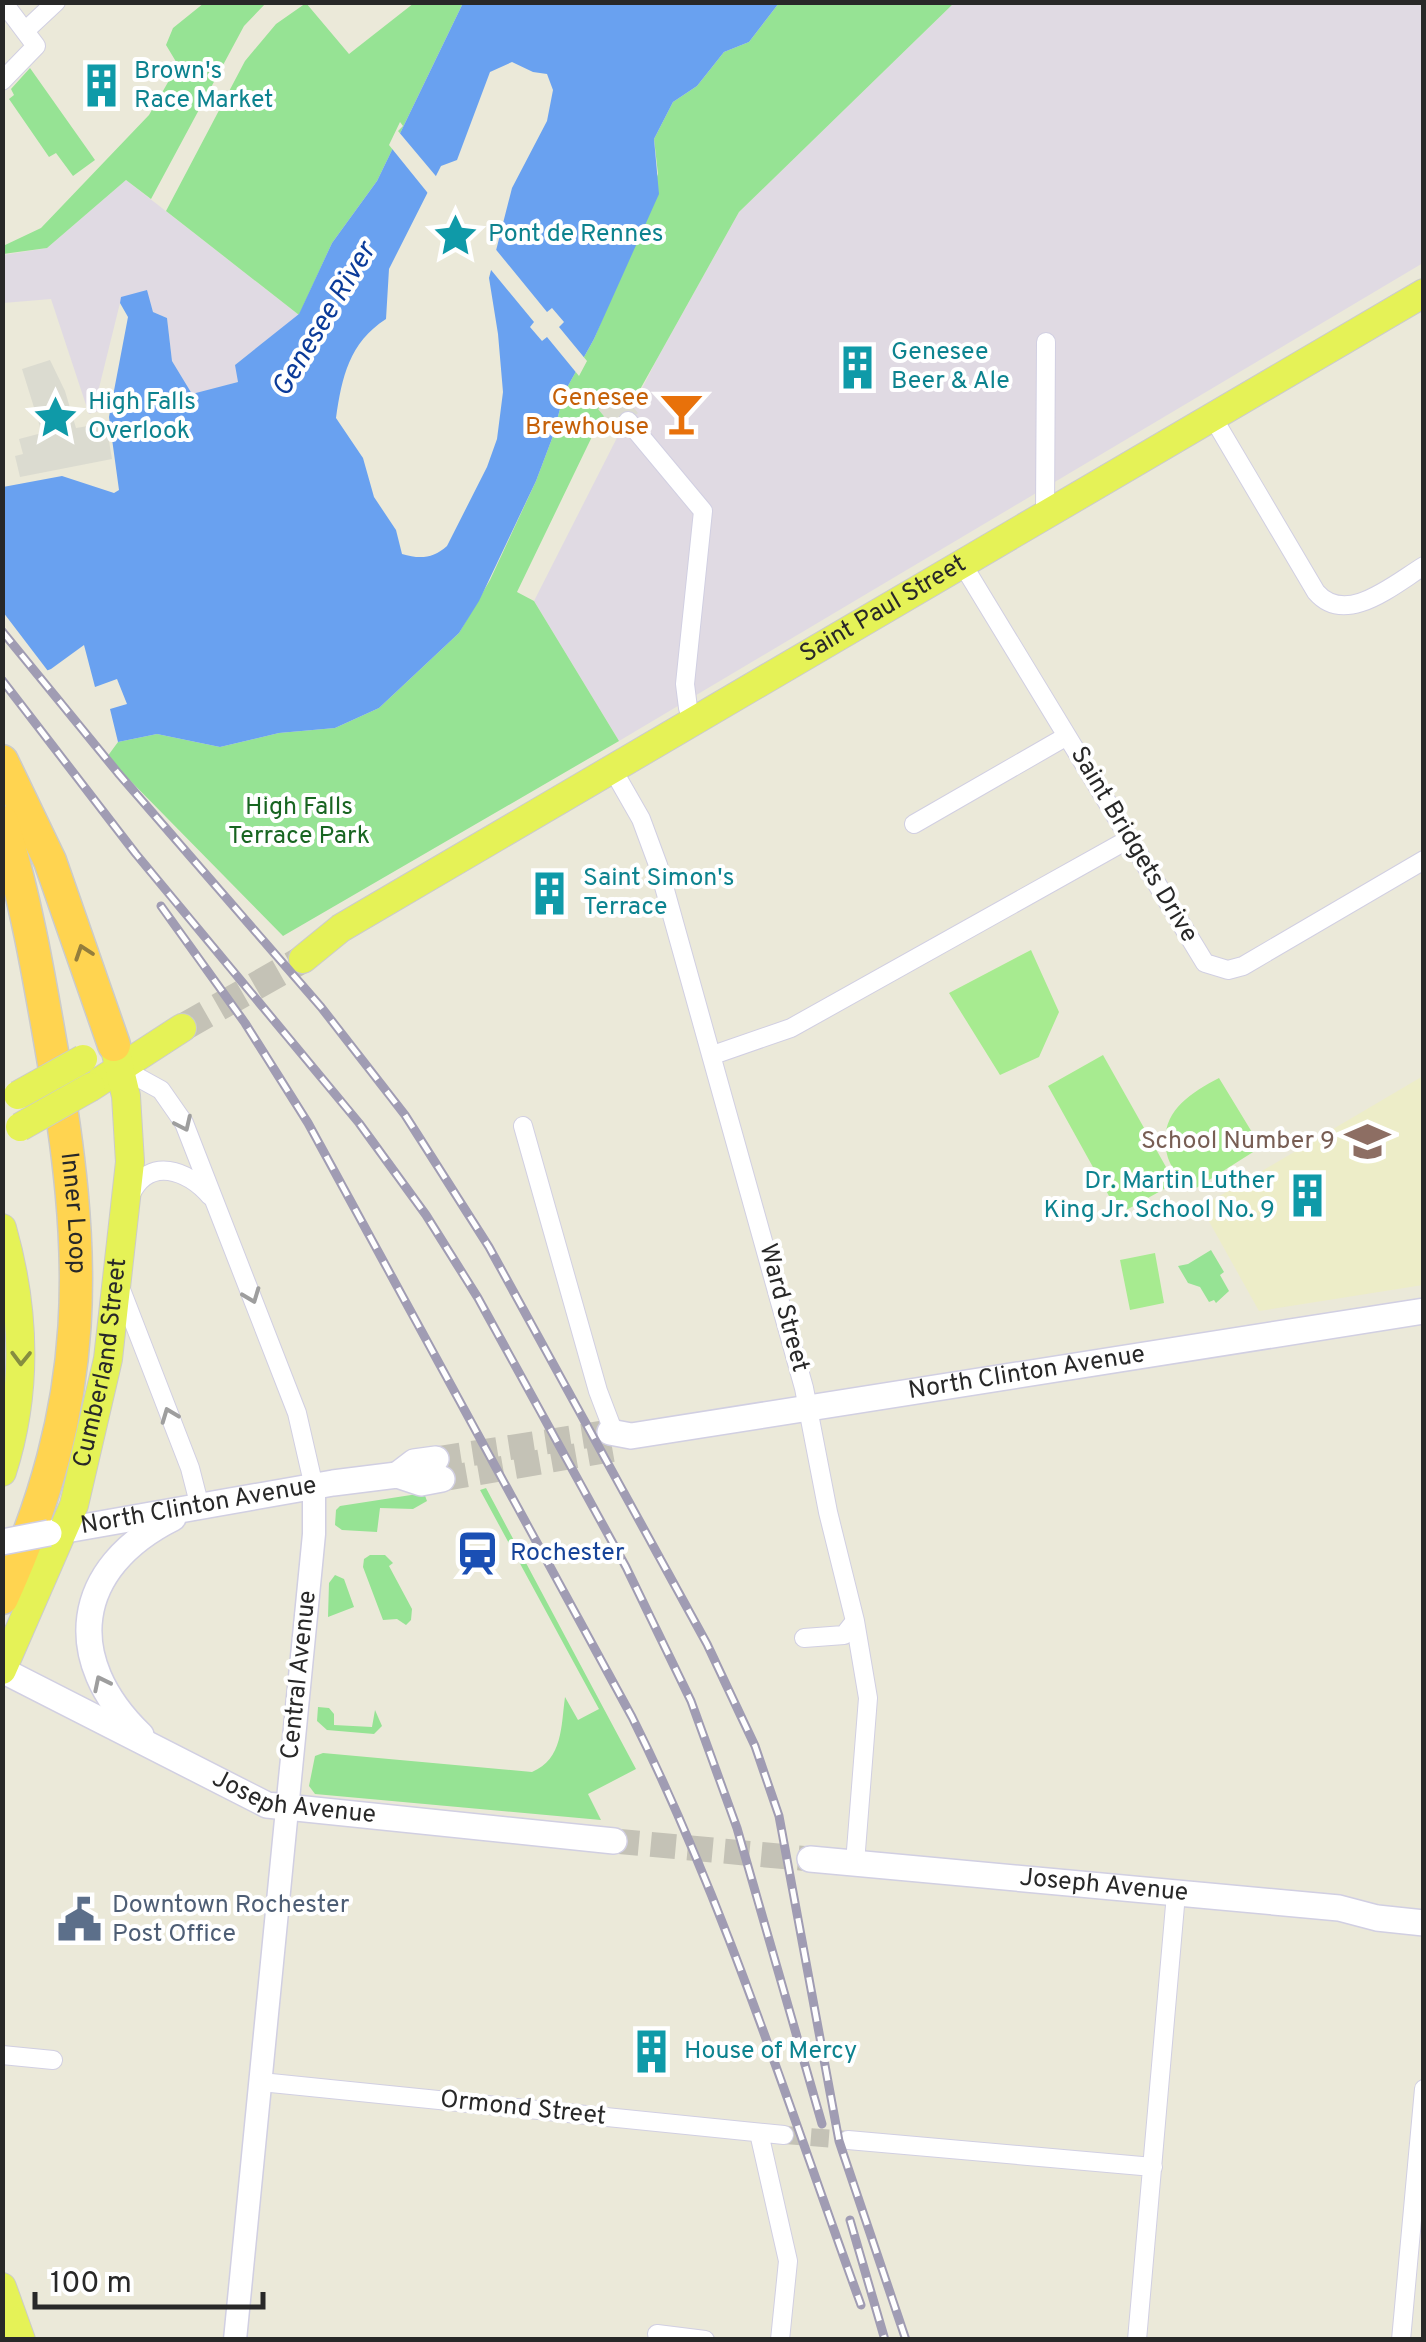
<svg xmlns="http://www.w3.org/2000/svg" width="1426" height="2342" viewBox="0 0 1426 2342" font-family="Overpass,sans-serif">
<rect width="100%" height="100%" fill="#ebe9d9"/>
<path fill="#e0dae3" d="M954,3h469v260l-804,478 -85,-140 123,-242 82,-147z
M126,180l173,135 -63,49 2,18 -46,13 -20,-34 -5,-43 -14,-6 -7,-22 -26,13 -22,89 4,18 -13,4 -38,-115 -48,4v-48l44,-7z"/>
<path fill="#ededc8" d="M1423,1076v209l-164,26 -58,-104z"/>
<path fill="#96e394" d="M204,3h62l-22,23 -93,173 -25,-19 -79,68 -44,6v-8l38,-18 108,-113 29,-50 -12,-20 7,-17z
M306,3l43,51 65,-51h49l-86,178 -45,62 -33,72 -133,-104 79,-150 31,-37z
M779,3h175l-215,209 -106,190 -32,16 -84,174 17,9 85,140 -336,195 -176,-179 11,-15 39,-8 63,13 59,-14 56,-5 44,-20 80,-75 31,-53 46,-99 17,-45 11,-43 30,-54 23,-55 41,-110 -4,-35 19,-37 24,-16 27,-34 25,-10z
M30,68l65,92 -22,16 -17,-23 -7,4 -40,-58 5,-4 -3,-6z
M1211,1250l13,22 -4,3 9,16 -13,12 -2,-3 -5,2 -9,-15 -12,-4 -10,-17 10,-2z
M486,1488l150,281 -48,25 13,26 -286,-26 -6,-8 6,-30 8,-3 209,19c31,-13 29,-46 33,-75l13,23 21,-11 -119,-219z
M424,1493l3,8 -14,8 -33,-1 -3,24 -35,-2 -7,-5 1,-15 4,-4z
M370,1555h15l8,8 -4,3 23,43 -1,11 -5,5 -9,-6 -14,1 -20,-53 1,-8z
M335,1575l9,4 10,28 -26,10 1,-34z
M318,1707l11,1 5,6v11l38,2 3,-17 7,16 -8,8 -47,-4 -10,-9z"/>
<path fill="#a7eb90" d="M1031,950l28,62 -20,45 -39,18 -51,-82z
M1103,1055l72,128 -56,31 -71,-128z
M1219,1078l42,69 -71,45c-7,-10 -18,-22 -22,-34 -12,-42 18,-63 51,-80z
M1155,1253l9,50 -34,7 -10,-50z"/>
<path fill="#dbdbd0" d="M50,360l15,31 11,37 30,-5 6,36 -92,18 -5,-21 8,-2 -4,-15 23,-6 -20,-64z
M620,391l18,22 -22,18 -18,-22z"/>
<path fill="#69a1f0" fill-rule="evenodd" d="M463,3h316l-30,39 -25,10 -27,34 -24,16 -19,37 5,55 -65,145 -30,54 -11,43 -17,45 -57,120 -20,32 -80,75 -44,20 -56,5 -59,14 -63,-13 -39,8 -8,-33 17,-5 -10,-25 -22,8 -11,-42 -33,24 -48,19v-201l59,-11 52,17 5,-3 -10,-73 19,-100 -8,-14 1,-6 26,-7 6,22 14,6 5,43 20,33 46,-12 -3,-17 64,-51 33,-71 45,-62zM512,62l21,10 14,2 6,16 -6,31 -35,67 -23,90 9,56 5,58 -6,47 -10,28 -40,79c-14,13 -28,13 -45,8l-6,-24 -22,-33 -11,-39 -27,-40c6,-41 13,-75 50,-99l3,-50 52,-103 16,-6 33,-88z"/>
<path fill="#ebe9d9" d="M400,122l3,4 -5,5 42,50 -9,16 -42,-52z
M493,246l54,66 5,-4 12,14 -5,5 28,34 -8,15 -32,-39 -5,4 -12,-14 4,-5 -47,-57z
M3,612l48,63 -49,18v-81z"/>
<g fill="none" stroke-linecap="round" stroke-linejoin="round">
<path stroke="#c4c2b6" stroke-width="18" stroke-dasharray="18 9" stroke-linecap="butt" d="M784,2135l64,5"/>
<path stroke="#c4c2b6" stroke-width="25" stroke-dasharray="25 12" stroke-linecap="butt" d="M436,1459l174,-27
M442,1479l173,-30
M614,1841l196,18"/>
<path stroke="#c4c2b6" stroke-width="28" stroke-dasharray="28 14" stroke-linecap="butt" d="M182,1028l121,-69"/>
<defs>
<path id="minor" d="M25,31l31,-29
M2,81l34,-35 -33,-44
M1212,416l104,176c30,35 78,-8 108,-26
M628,421l75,90 -18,173 3,24 6,14
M1045,514l1,-172
M963,565l242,398 23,7 15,-4 181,-106
M613,770l28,49 17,46 146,523 24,124 27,109 13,77 -13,165
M914,824l153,-88
M713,1055l78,-27 338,-189
M121,1068l40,22 23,33 113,290 17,74
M523,1126l75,265 16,42
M131,1194c18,-38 57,-24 79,2
M120,1287l70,181 10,39
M804,1638l40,-3 11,-14
M2,2055l51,5
M261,2082l523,53
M759,2133l29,128 -8,79
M848,2140l305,27
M657,2334l48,6
M1137,2340l39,-446
M1401,2340l23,-251"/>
<path id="tertiary" d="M235,2340l79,-806v-47"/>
<g id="secondary">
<path id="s1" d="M610,1432l21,4 793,-125"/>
<path d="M397,1475l17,-13 22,-3"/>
<path id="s2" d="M49,1533l284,-50 64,-8 24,8 21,-4"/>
<path id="s3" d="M2,1670l265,135 347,36"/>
<path d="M141,1735c-79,-76 -68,-167 32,-217"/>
<path id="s4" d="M810,1859l529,49 38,10 47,5"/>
</g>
<g id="primary">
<path id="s5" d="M303,959l38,-31 1083,-635"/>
<path d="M91,1087l91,-59"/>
<path d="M2,1228c23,81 26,163 0,244"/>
<path id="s6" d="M2,1670l72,-165 34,-146 22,-197 -4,-66 -12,-51"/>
<path d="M2,2287l19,53"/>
</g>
<g id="motorway">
<path d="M2,761l48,100 64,184"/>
<path id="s7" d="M2,822c23,74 36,149 49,224 37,211 42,353 -49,552"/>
</g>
</defs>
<use href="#minor" stroke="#d1cfe2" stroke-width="20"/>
<use href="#tertiary" stroke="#d1cfe2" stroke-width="25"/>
<use href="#secondary" stroke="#d1cfe2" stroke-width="28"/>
<use href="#primary" stroke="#cbcbcb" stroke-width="30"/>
<use href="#motorway" stroke="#cbcbcb" stroke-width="35"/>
<use href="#minor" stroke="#fff" stroke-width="18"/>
<use href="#tertiary" stroke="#fff" stroke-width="22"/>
<use href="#secondary" stroke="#fff" stroke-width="25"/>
<use href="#primary" stroke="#e5f257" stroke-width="28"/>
<use href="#motorway" stroke="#ffd450" stroke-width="32"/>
<defs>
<path id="rail" d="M2,631l116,142 203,234 84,108 84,132 218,397 48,102 24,70 60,325 67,199
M2,680l134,174 223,269 67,92 52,83 148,269 65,134 46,127 85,296
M161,906l84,117 63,100 324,594c94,188 157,391 229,588
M850,2220l35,120"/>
</defs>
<use href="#rail" stroke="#a09cb3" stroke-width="9"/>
<use href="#rail" stroke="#fff" stroke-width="5" stroke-dasharray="15" stroke-linecap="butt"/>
<defs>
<path id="secondary-bridge" d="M2,1542l47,-9"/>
<path id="primary-bridge" d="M18,1095l65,-36
M20,1127l71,-40"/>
</defs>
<use href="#secondary-bridge" stroke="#d1cfe2" stroke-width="28" stroke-linecap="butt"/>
<use href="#primary-bridge" stroke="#cbcbcb" stroke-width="30" stroke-linecap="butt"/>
<use href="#secondary-bridge" stroke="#fff" stroke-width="25"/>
<use href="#primary-bridge" stroke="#e5f257" stroke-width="28"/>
</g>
<defs><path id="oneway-chevron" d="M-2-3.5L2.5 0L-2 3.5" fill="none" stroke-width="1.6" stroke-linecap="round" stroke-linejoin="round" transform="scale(2.5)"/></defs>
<use stroke="#947e3c" href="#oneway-chevron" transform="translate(83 952) rotate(-109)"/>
<g stroke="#9e9e9e">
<use href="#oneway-chevron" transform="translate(184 1124) rotate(65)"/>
<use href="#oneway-chevron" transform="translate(252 1296) rotate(69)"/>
<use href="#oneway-chevron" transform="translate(169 1415) rotate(-111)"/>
<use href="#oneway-chevron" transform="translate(101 1683) rotate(-116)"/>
</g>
<use stroke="#868d40" href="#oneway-chevron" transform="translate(21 1358) rotate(91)"/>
<defs>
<symbol id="building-bare" viewBox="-9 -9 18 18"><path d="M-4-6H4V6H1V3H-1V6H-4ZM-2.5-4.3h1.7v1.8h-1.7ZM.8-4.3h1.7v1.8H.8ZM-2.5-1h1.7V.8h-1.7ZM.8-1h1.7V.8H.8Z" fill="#0f9aa8" stroke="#fff" stroke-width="2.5" paint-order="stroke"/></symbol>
<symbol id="sight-bare" viewBox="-9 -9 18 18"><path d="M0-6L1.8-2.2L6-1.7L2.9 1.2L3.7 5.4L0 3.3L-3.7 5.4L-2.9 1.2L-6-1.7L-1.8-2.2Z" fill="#0f9aa8" stroke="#fff" stroke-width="2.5" paint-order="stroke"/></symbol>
<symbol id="bar-bare" viewBox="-9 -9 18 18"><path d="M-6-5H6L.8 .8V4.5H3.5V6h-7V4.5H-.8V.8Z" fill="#e8710a" stroke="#fff" stroke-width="2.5" paint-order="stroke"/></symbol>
<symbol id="school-bare" viewBox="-9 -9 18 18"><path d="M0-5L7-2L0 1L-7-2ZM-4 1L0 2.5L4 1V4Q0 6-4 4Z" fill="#8d6e63" stroke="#fff" stroke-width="2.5" paint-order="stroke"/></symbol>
<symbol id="station-bare" viewBox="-9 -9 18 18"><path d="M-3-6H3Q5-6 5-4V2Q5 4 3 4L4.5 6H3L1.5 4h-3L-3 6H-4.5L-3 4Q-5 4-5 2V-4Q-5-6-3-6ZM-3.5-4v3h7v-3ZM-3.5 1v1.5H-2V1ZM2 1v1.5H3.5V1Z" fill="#1a4fb4" stroke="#fff" stroke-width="2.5" paint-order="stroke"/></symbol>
<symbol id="civic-bare" viewBox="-9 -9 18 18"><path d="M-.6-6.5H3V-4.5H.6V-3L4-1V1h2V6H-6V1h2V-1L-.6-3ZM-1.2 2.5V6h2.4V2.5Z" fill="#5c6f8a" stroke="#fff" stroke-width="2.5" paint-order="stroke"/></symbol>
</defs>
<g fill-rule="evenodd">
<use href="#building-bare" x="70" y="54" width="63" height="63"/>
<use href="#sight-bare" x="424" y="204" width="63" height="63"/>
<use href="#building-bare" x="826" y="336" width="63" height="63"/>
<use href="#bar-bare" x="650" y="382" width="63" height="63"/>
<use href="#sight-bare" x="24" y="386" width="63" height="63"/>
<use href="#building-bare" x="518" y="862" width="63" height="63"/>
<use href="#school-bare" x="1336" y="1110" width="63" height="63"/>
<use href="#building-bare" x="1276" y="1164" width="63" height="63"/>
<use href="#station-bare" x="446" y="1522" width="63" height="63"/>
<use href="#civic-bare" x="48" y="1888" width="63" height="63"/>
<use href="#building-bare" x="620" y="2020" width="63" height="63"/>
</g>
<g text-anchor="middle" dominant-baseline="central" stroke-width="8" stroke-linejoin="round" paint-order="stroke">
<g font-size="25" fill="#0d838f" stroke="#fff" text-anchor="start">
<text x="134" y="72">Brown's<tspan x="134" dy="29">Race Market</tspan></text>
<text x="488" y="235">Pont de Rennes</text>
<text x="891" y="353">Genesee<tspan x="891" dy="29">Beer &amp; Ale</tspan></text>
<text x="88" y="403">High Falls<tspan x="88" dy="29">Overlook</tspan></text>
<text x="583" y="879">Saint Simon's<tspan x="583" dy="29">Terrace</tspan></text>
<text x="1275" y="1182" text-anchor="end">Dr. Martin Luther<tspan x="1275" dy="29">King Jr. School No. 9</tspan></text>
<text x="684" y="2052">House of Mercy</text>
</g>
<g font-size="25" fill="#c56008" stroke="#fff" text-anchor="end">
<text x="649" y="399">Genesee<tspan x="649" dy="29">Brewhouse</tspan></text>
</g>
<g font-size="25" fill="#282828" stroke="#fff">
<text stroke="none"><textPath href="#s5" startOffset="678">Saint Paul Street</textPath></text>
<text transform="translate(1133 845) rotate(59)">Saint Bridgets Drive</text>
<text stroke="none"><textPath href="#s7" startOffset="398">Inner Loop</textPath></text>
<text transform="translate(783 1308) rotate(75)">Ward Street</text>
<text stroke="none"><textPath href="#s6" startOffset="325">Cumberland Street</textPath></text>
<text stroke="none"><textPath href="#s1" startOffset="422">North Clinton Avenue</textPath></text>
<text stroke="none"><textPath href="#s2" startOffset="152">North Clinton Avenue</textPath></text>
<text transform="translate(300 1675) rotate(-84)">Central Avenue</text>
<text stroke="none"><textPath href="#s3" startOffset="322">Joseph Avenue</textPath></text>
<text stroke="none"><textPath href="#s4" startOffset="295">Joseph Avenue</textPath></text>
<text transform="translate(523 2109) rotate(6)">Ormond Street</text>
</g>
<g font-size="25" fill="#186521" stroke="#fff">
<text x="299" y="808">High Falls<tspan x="299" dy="29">Terrace Park</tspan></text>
</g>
<g font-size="25" fill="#785e54" stroke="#fff" text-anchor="end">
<text x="1335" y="1142">School Number 9</text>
</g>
<g font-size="25" fill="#164399" stroke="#fff" text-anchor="start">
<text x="510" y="1554">Rochester</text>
</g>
<g font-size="25" fill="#4e5e75" stroke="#fff" text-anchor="start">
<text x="112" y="1906">Downtown Rochester<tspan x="112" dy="29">Post Office</tspan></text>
</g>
<g font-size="28" font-style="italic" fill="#0b3b99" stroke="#fff">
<text transform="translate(325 320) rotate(-59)">Genesee River</text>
</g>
</g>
<rect width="1426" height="2342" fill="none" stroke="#282828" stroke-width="10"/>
<path d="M35 2292v15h228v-15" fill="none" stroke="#282828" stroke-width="5"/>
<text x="50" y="2292" font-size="30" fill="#282828" stroke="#ffffff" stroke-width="8" paint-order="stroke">100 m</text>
</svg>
